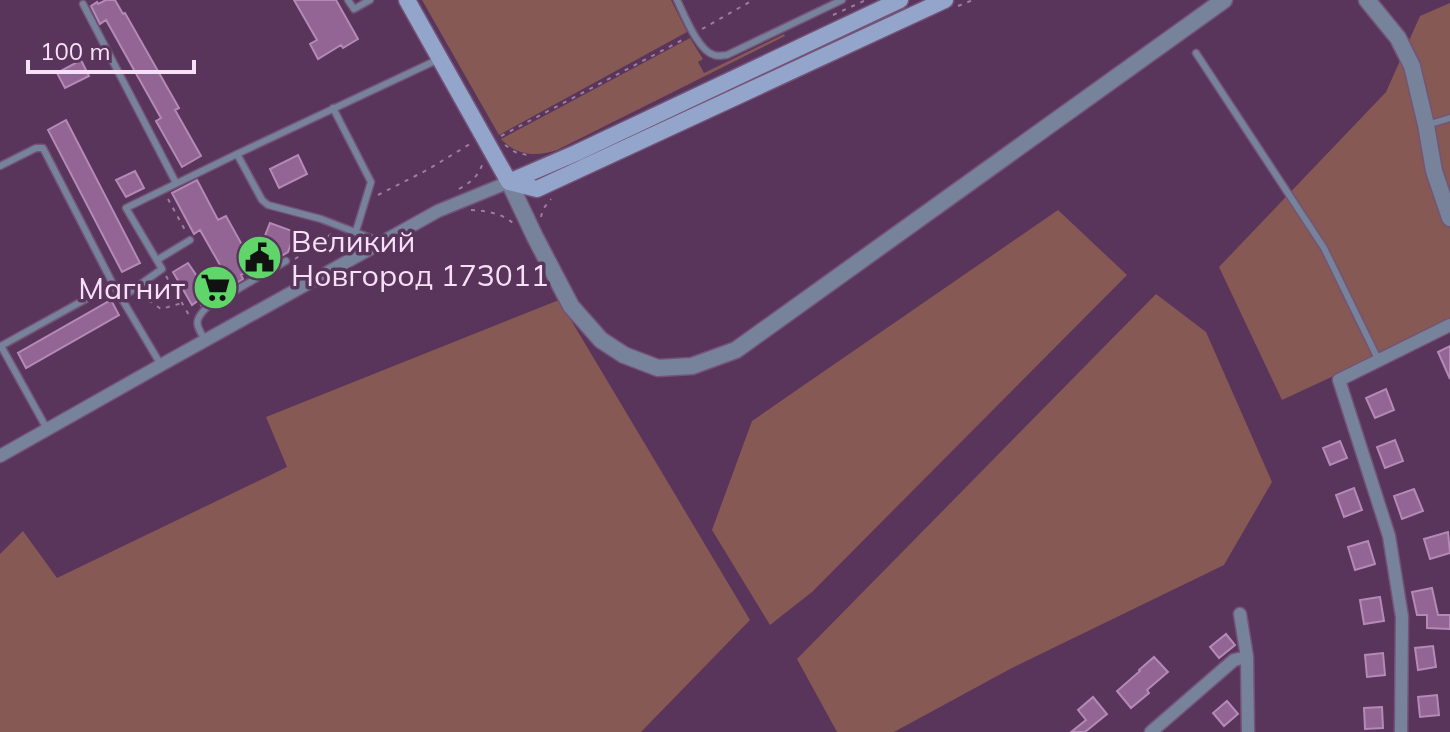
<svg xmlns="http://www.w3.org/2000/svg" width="1450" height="732" viewBox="0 0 1450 732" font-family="Mulish,sans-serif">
<rect width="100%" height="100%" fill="#59345b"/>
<path fill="#865954" d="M422,0h249l16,32 -188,103z
M1450,3v319l-168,78 -63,-133 167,-175 34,-76z
M784,34l1,2 -228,114c-21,7 -40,6 -56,-11l189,-101 13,21 -5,3 6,11z
M1058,210l69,65 -315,317 -42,33 -58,-95 40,-109z
M1156,294l50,38 66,150 -48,83 -214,104 -116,63h-57l-40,-73z
M559,300l191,320 -109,112h-641v-178l23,-23 34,47 230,-111 -21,-50z"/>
<path fill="#926594" stroke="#b489b5" stroke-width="2" d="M106,0h9l8,14 2,-1 54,95 -4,2 26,46 -19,11 -26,-46 5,-3 -55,-98 -6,4 -9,-18 6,-4 1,2z
M294,0h42l22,39 -15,9 -2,-3 -23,14 -8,-15 7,-4z
M81,60l8,16 -24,12 -8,-15z
M66,120l74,143 -18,9 -74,-142z
M298,155l9,19 -28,14 -9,-19z
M135,171l9,17 -18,9 -10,-17z
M197,180l21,40 8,-4 20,36 16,-9 8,-20 25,9 -7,20 -26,16 -2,-4 -19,11 2,4 -42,26 -2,-5 -7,5 -19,-33 15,-9 11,16 21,-14 -20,-35 -6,4 -22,-41z
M111,300l8,15 -93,53 -8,-15z
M1450,346v33l-12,-27z
M1386,389l8,21 -19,8 -9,-20z
M1395,440l8,21 -18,7 -8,-21z
M1340,441l7,17 -17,7 -7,-17z
M1354,488l8,22 -18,7 -8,-22z
M1414,489l9,22 -21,8 -8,-23z
M1448,532l2,21 -20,6 -6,-20z
M1368,541l7,23 -20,6 -7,-23z
M1432,588l6,27h12v14l-23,-1v-13h-10l-5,-23z
M1380,597l4,24 -20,3 -4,-24z
M1226,634l9,11 -16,13 -9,-11z
M1433,646l3,21 -18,3 -3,-22z
M1383,653l2,22 -18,2 -2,-22z
M1154,657l14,15 -21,18 2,3 -18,15 -14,-17 23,-20 -1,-1z
M1437,695l2,20 -19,2 -2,-20z
M1093,697l14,17 -22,18h-14l15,-12 -8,-10z
M1227,701l11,13 -14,12 -11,-13z
M1382,707l1,21 -18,1 -1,-21z"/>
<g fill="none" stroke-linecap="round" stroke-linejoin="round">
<defs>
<path id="service" d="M348,0l6,9 16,-9
M677,0c7,14 21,51 37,55 5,2 8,0 13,0l115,-55
M83,4l93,179
M1196,53l128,195 55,113
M333,108l38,74 -15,49
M1427,125l23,-7
M237,154l25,46 6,5 53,14 60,23
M0,166l36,-18h7l70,136 48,81
M157,260l33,-20
M121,298l41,-29 -36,-61 111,-54 200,-94
M205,340c-9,-15 -12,-19 2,-33l79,-46
M47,429l-46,-83 112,-62"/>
<path id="minor" d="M0,456l161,-91 277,-154 71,-29
M1240,614l7,43 1,75
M1151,732l83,-72 13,-3
M1401,732l1,-115 -13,-81 -50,-156 111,-55"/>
<path id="tertiary" d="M1367,0l31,38 14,28 14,59 8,46 16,47
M509,182l26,55 36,69 30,34 23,15 34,13 34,-2 44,-16 488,-350"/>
<path id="secondary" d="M407,0l102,182
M509,182l28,7 408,-189
M509,182l67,-29 324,-153"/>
</defs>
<use href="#service" stroke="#755377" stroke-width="9"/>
<use href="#minor" stroke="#755377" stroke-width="15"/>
<use href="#tertiary" stroke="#755377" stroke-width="19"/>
<use href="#secondary" stroke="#755377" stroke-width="19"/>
<path stroke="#9d7e9e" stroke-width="2" stroke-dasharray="4 6" stroke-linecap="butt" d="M958,6l15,-6
M833,15l33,-15
M702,29l51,-29
M501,136l185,-98
M505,145l10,7 16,4
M459,189c12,-7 20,-13 24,-27
M378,195l49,-25 43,-26
M168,199l18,33
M471,210c16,1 31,3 43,14
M541,217l2,-8 8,-10
M295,259l38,-26
M166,276l23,39
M139,298l12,4 10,7 21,-6"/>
<use href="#service" stroke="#77829b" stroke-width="6"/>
<use href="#minor" stroke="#77829b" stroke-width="12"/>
<use href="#tertiary" stroke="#77829b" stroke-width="16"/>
<use href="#secondary" stroke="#93a5cb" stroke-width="16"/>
</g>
<defs>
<symbol id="civic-disc" viewBox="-11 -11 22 22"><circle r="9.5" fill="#60d56a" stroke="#59345b"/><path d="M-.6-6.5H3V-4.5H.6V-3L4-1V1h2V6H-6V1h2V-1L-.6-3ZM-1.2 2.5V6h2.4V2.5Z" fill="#111"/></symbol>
<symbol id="supermarket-disc" viewBox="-11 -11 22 22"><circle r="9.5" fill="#60d56a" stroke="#59345b"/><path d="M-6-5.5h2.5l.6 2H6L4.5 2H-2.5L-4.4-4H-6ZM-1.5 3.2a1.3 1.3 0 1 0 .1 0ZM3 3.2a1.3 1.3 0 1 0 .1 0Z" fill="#111"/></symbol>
</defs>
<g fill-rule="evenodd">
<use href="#civic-disc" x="234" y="232" width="51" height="51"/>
<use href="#supermarket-disc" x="190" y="262" width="51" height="51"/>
</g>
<g text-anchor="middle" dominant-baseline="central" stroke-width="7" stroke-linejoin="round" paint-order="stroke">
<g font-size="30" fill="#f7e0f7" stroke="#59345b" text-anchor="start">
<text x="291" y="241">Великий<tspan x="291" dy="34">Новгород 173011</tspan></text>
<text x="185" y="288" text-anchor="end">Магнит</text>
</g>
</g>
<path d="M28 60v12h166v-12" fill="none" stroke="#f7e0f7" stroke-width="4"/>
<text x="40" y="60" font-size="24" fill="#f7e0f7" stroke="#59345b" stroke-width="6" paint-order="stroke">100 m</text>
</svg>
